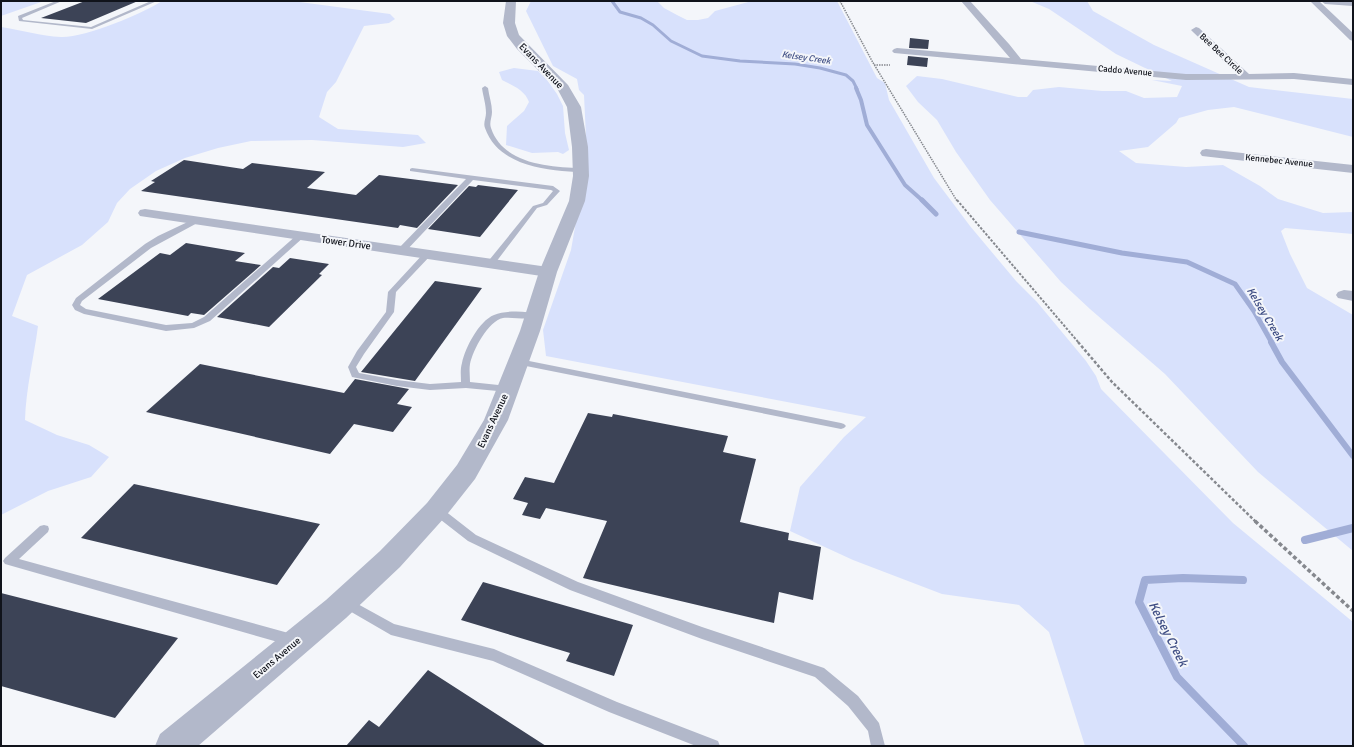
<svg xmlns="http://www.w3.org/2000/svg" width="1354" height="747" viewBox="0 0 1354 747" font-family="Signika,sans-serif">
<rect width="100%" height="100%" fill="#f4f6fa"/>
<path fill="#d8e1fc" d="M1,1h43l-43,15z
M162,1h130l98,13 5,5 -6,4 -25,3 -28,56 -9,10 -8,25 19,12 80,6 8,8 -23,4 -91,-7 -61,1 -33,7 -33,10 -29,13 -26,18 -13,14 -9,19 -26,23 -55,30 -15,41 26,10c-4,31 -12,62 -13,94l32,15 32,10 20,12 -18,20 -43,14 -47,24v-488c20,3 40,9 60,10 23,1 81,-23 101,-36z
M531,1h126l7,7 13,7 10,5h11l10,-2 7,-7 37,-10h85l40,77 8,5 4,17 45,78 36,48 46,55 21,21 49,59 10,15 5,13 132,134 120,99v124h-268l-36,-114 -30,-27 -77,-11 -89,-34 -63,-29 10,-44 44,-50 22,-20 -320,-61 -3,-26 28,-80 16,-92 -3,-63 -5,-5 -2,-11 -24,-13 -27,-55z
M1030,1h57l6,10 61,34 95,42 104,12v38l-119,-30 -26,3 -29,8 -3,5 -28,24 -29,4 17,12 50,4 37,-2 37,21 18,13 45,14 30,-1v22l-68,-6 -4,3 9,23 17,34 46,27v236l-95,-79 -93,-98 -75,-65 -29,-27 -71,-82 -34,-48 -19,-32 -19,-18 -12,-16 11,-10 25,3 76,18h9l6,-7 26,-3 43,4h24l18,7 33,-1 5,-11 -30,-6 20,1 -56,-27 -67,-45z
M514,68l24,3 9,9 10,14 6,12 2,27 4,17 -6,4 -5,-2 -26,1 -26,-8 1,-19 17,-15 5,-9c-4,-12 -17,-17 -27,-22l-3,-8z"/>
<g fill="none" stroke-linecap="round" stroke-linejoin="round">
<path stroke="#a0add6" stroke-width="3" d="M612,1l8,11 21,6 12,7 18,16 31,15 38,5 55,3 25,4 26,7 7,6 4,8"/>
<path stroke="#a0add6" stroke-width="4" d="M856,88l5,12 6,25 38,60 18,16"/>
<path stroke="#a0add6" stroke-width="5" d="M922,200l14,14
M1019,232l103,21 65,9 48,22 19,27 18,32"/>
<path stroke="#a0add6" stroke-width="6" d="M1271,342l11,20 71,94"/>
<path stroke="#a0add6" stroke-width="8" d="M1305,540l48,-12
M1243,580l-60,-2 -38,2 -6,22 38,75 67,69"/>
</g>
<path fill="#3c4356" d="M85,1h53l-52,22 -45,-5z
M910,38l19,2 -1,9 -19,-1z
M908,56l20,2 -1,9 -20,-2z
M184,160l59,9 9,-6 73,9 -18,16 49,7 23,-20 79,10 -41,43 -17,-3 -2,3 -257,-37 14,-9 -4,-1z
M478,185l40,5 -38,47 -52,-8 41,-43 7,1z
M186,243l59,10 -10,8 26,4 -57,50 -13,-2 -3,3 -90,-17 62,-46 10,2z
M290,258l39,6 -10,10 3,1 -53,52 -52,-10 56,-50 6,1z
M435,281l47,7 -67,93 -54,-9z
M200,364l144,29 11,-14 54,10 -12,15 15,3 -19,25 -39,-8 -24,30 -184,-42z
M588,413l24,4 1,-3 115,22 -5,16 33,7 -16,63 49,11 -1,7 33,7 -8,53 -34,-8 -5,31 -191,-45 24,-57 -61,-13 -6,11 -18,-4 6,-12 -15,-4 12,-22 29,6z
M134,484l186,40 -43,61 -196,-47z
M483,582l150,43 -19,51 -48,-15 4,-8 -109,-33z
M1,593l177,45 -63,80 -114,-32z
M428,670l118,76h-200l23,-26 10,7z"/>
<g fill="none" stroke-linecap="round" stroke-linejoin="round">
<path stroke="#85888e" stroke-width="1.5" stroke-dasharray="1.5 1" stroke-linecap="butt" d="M840,1l32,60 85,140
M874,65h16"/>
<path stroke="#85888e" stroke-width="2" stroke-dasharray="2.5 1.5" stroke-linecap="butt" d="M957,200l122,143"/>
<path stroke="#85888e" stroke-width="2.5" stroke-dasharray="3 2" stroke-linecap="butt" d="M1078,342l34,40 144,140"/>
<path stroke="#85888e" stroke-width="3.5" stroke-dasharray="4 2.5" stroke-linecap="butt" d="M1255,521l98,90"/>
<path fill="#b2b8ca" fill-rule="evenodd" d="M56,1h6l-40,17 1,2 68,7 60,-26h6l-65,28 -73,-8 -1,-5z
M485,86l3,2c1,8 4,16 4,24 0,5 -3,11 -1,16 12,36 58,39 90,40l3,2 -1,1c-7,2 -14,0 -21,0 -30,-3 -66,-11 -77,-43 -2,-5 1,-10 1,-15 0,-9 -3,-17 -4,-25z
M412,168l141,18 7,5 -13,14 -10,3 -44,58h-3l-4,-2 47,-58 10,-3 10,-12 -2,-1 -78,-10 -69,73h-6v-4l68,-70 -56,-8v-2z
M194,219h6l1,2 -50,27 -69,53 -2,4 6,4 80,16 26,-2 12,-6 94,-83h3l4,2 -95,85 -16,7 -28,3 -82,-17 -9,-4 -3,-5 4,-7 69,-54 13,-8z
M424,253h3l4,2 -35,37 -2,20 -30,42 -8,13 3,6 38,7 33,4 31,-2c0,-6 -1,-12 1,-19 3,-15 17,-42 32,-48 12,-5 32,-4 44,-1l1,2c-5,5 -27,1 -36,2 -15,3 -30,32 -33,46 -1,6 0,12 0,18l38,4 5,3 -2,2 -3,1 -42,-4 -36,2 -33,-4 -45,-9 -4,-10 9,-16 29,-39 2,-20z
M519,359l322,64 3,1 2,2 -2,2 -3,1 -325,-65 -1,-2 1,-2z
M436,506l4,1 36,28 102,47 124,45 122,41 34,28 21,27 6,23h-14l-3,-15 -20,-25 -33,-29 -113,-38 -132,-49 -102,-49 -36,-28 -1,-3 1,-3z
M44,525l4,1 1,3 -1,3 -29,27 273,75 4,2 2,4 -2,4 -4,2 -287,-82 -2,-3 2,-3 35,-32z
M345,597l49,27 100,25 123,53 101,39 2,5h-24l-87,-34 -116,-51 -102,-26 -50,-29 -2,-4 2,-4z"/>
<path fill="#b2b8ca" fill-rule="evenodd" d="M961,1h9l39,43 12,15 165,15h51l-44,-42 -2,-2 5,-3 3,1 50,46 45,-1 59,6v6l-59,-6 -108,1 -292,-27 -2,-2 2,-2 3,-1 113,10z
M1310,1h9l34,32v8l-3,-1z
M1321,1h32v5l-28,-2z
M1206,149l147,16v8l-151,-17 -2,-3 2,-3z
M145,209l403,58 5,2 3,3 -3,3 -5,2 -408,-61 -2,-3 2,-3z
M1344,290l9,1v10l-15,-3 -2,-3 2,-3z"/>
<path fill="#b2b8ca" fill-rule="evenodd" d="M506,1h10l-1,22 4,12 49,50 13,22 7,40 1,29 -4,25 -28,71 -17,59 -32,89 -33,59 -30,38 -45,50 -54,51 -148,128h-43l5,-12 166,-134 54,-49 47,-48 30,-38 27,-45 36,-89 19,-59 30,-71 4,-25 -1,-29 -5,-40 -9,-17 -41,-41 -10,-13 -4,-13z"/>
</g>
<g text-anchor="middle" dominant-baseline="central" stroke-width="4" stroke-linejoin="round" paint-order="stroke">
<g font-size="9" fill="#10131b" stroke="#f4f6fa">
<text transform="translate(1221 54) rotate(43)">Bee Bee Circle</text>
<text transform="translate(1125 71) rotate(5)">Caddo Avenue</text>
<text transform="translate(1279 161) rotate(6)">Kennebec Avenue</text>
</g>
<g font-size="9" font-style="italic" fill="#3f4e84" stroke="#f4f6fa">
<text transform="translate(806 58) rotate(8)">Kelsey Creek</text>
</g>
<g font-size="10" fill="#10131b" stroke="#f4f6fa">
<text transform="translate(541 66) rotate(46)">Evans Avenue</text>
<text transform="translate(346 243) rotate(8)">Tower Drive</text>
<text transform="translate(493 421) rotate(-65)">Evans Avenue</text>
<text transform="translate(277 658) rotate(-40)">Evans Avenue</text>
</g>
<g font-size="11" font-style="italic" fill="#3f4e84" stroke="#f4f6fa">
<text transform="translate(1265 314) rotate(59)">Kelsey Creek</text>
</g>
<g font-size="13" font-style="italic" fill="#3f4e84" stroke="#f4f6fa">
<text transform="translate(1168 634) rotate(63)">Kelsey Creek</text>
</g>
</g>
<rect width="1354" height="747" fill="none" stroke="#10131b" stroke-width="4"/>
</svg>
